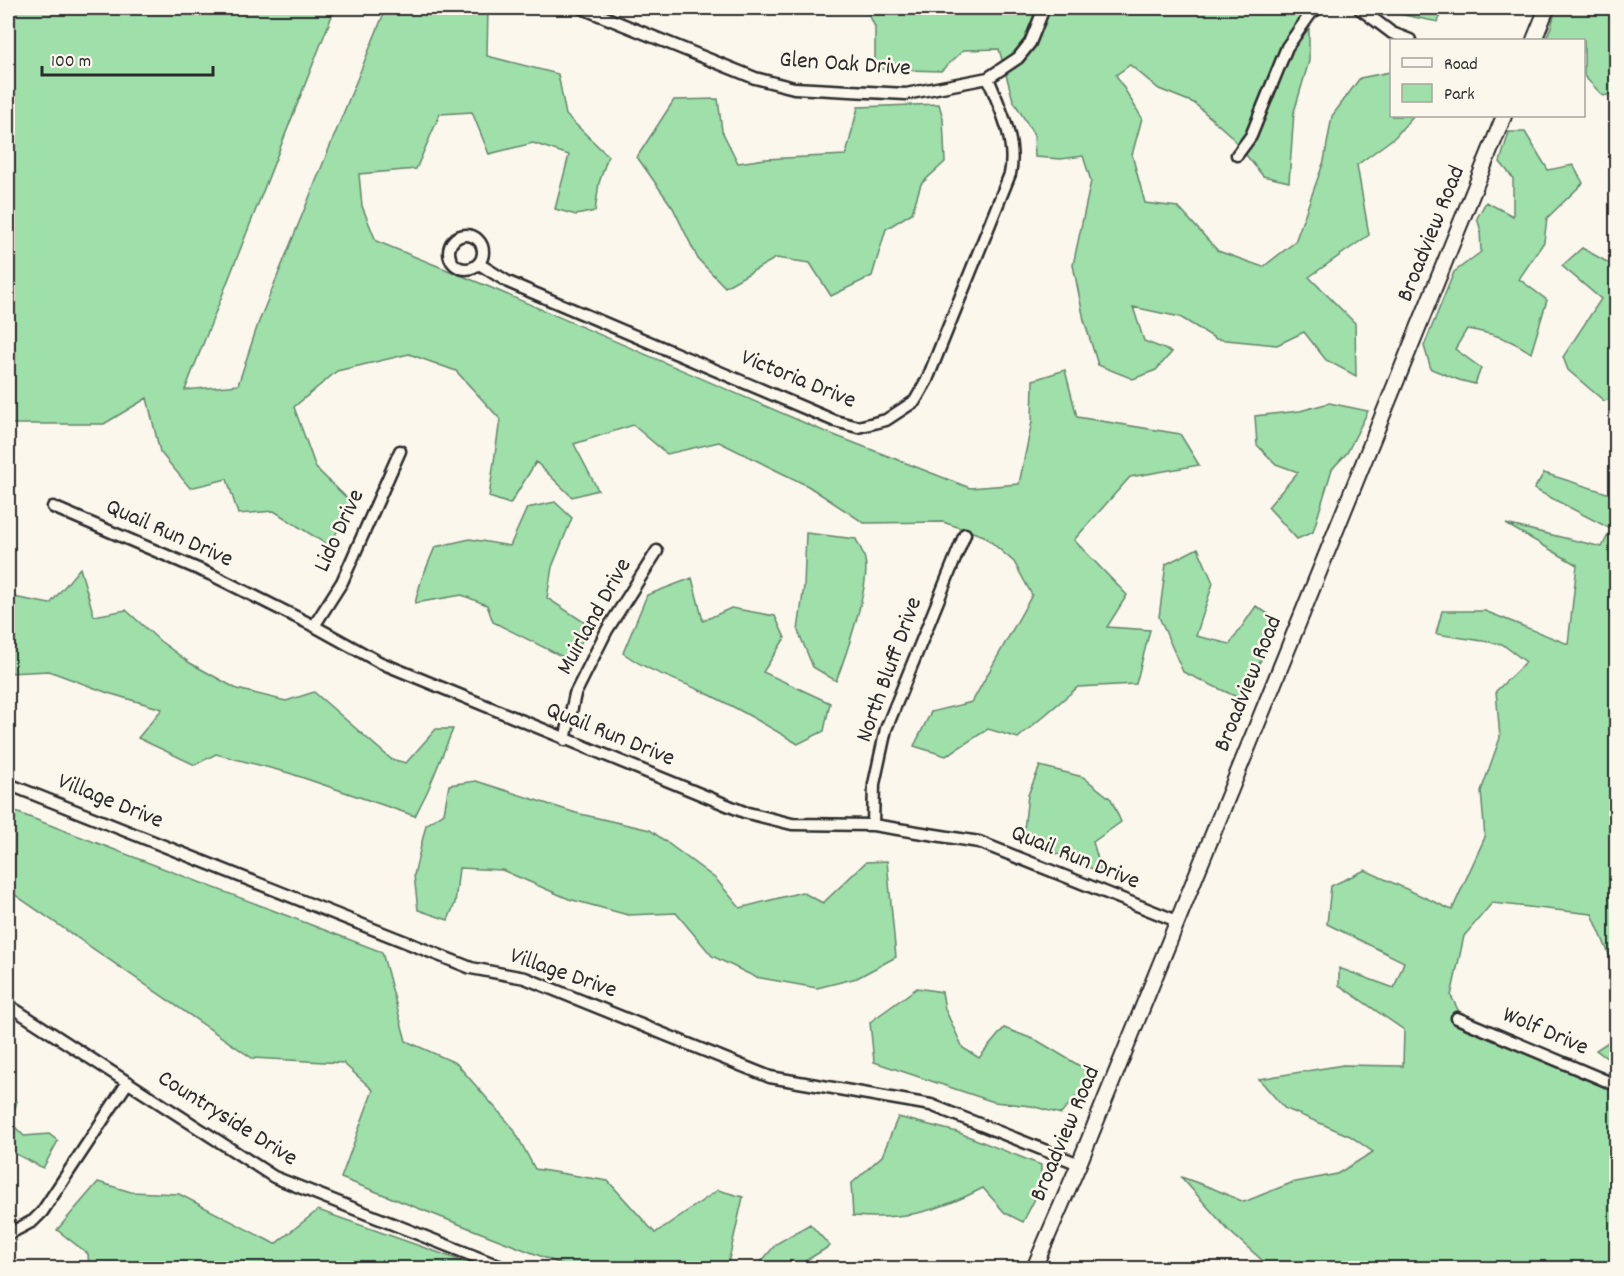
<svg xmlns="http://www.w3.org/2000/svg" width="1624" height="1276" viewBox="0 0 1624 1276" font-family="Dekko,sans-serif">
<rect width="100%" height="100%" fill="#fbf7ec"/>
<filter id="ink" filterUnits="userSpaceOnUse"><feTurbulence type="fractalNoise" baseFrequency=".0167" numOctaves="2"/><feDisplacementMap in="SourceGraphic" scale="12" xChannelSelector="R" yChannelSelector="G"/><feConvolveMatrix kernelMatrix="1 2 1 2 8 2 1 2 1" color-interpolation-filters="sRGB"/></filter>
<g filter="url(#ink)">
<path fill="#9edfaa" stroke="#64856a" stroke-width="1.5" d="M8,8h327l-150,382 53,-5 20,-61 128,-316h102l-1,48 71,18 8,41 42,41 -9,27 -4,28 -19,4 -21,-6 14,-54 -36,-12 -44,11 -17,-42 -32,2 -24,55 -57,5 3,32 14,35 111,45 334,144 149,58 49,-4 13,-62 1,-42 32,-10 12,47 103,17 19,31 -69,12 -56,63 53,55 -20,32 43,3 -14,54 -58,3 -60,51 -30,-9 -42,27 -32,-10 17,-34 41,-10 60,-107 -18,-33 -30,-26 -41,-14 -79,1 -56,-37 -89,-44 -52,12 -34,-29 -59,19 24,46 -26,7 -36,-35 -26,42 -21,-7 11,-78 -44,-48 -47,-17 -72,17 -43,36 22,61 37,36 -24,42 -55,-35 -36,3 -11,-35 -37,9 -30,-36 -13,-54 -43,26h-96z
M866,8h443v53l-15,51 -5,70 -26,-6 -33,-41 -36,-32 -35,-14 -29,-24 -14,10 26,43 -10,37 13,48 33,4 40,44 45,16 32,-25 29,-81 8,-45 28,-38 30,-6 1,-4 1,48h21l-18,21 -38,28 12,70 -60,42 46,46 1,53 -30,-16 -22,-28 -27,13 -61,-6 -36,-22 -47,-10 11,34 28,11 -16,18 -23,9 -35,-14 -14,-45 -11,-55 18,-84 -8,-25 -22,3 -26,-2 -1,-22 -21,-35 -14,-51 -35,1 -23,21 -66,-2v-42z
M1384,8h59l-5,14 -49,-10z
M1556,8h60v85l-13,3 -19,-20v-36h-39l6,-13z
M718,99l4,32 16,32 27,-4 81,-4 12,-48 81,-3 4,14 2,44 -24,22 -9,29 -26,16 -14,47 -41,20 -21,-33 -34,-5 -51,29 -27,-28 -25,-51 -36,-51 37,-57z
M1509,132h16l23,38 25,-5 10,18 -36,35 -3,24 -25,37 28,21 -16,53c-20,-14 -40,-20 -64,-24l-12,20 26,19 -6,16 -16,-4 -28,-11 -7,-23 30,-74 27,-20 -1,-24 -3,-10 9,-16 27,14v-38l-13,-16z
M1582,248l34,19v131l-12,3 -36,-31 -5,-13 38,-58 -39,-33z
M1329,403l39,8 -21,42 -15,16 -19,63 -16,7 -29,-32 30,-35 -22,-8 -19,-19 -2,-29 45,-5z
M1544,473l69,22 3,-2v469l-5,-3 -19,-45 -100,-11 -28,33 -13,60 17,33 148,61v178h-345l-42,-37 -48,-54 31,11 32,14 47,-19 46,-9 36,-22 -23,-16 -66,-28 -25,-29 84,-14 60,1 1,-36 -65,-45v-17l55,20 10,-26 -77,-38 4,-38 34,-16 87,40 33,-73 -4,-46 19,-53 -4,-47 30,-29 -24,-18 -66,-10 6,-23h43l83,33 9,-79 -71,-41 96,23 9,-18 -77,-40z
M555,502l17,16 -20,49 -5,31 43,28 -19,35 -78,-39 -6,-17 -25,-10 -47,8 6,-22 14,-34 35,-8 40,7 17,-38z
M806,533l50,6c3,7 8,14 9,21 6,23 -20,98 -29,121l-23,-14 -15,-36 6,-45z
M1198,548l15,35 -17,53 34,8 26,-38 23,15 -18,39 -22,38 -56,-26 -24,-55 7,-53z
M80,568l14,48 32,-6 34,31 30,22 47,26 49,12 28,-9 77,67 15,4 30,-34h17l-25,61 -13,26 -126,-43 -73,-19 -21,11 -57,-27 24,-29 -54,-16 -59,-22 -41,2v-77l42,8z
M692,578l11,43 28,-13 44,8 10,22 -22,34 67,31 -6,28 -26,13c-33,-20 -65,-39 -101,-55 -27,-12 -50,-18 -74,-36l24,-58z
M1040,766l43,11 28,22 10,23 -28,20 9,31 -79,-34 5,-44z
M476,781l100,32 74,17 66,49 24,29 62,-16 21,11 43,-41 21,-1 9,96 -39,21 -40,10 -62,-11 -43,-21 -36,-43 -48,2 -59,-16 -67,-29 -43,-2 -4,35 -7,17 -30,-10 -4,-35 12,-50 18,-12 5,-28z
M8,809l374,143 24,89 50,22 57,65 22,41 73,12 47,52 63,-43 25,7 -16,71h-156l-230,-90 32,-88 -30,-27 -91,-5 -244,-168z
M917,988l25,4 3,17 18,39 16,10 25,-30 34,13 47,28 5,11 -29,34 -30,-8 -37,-4 -120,-40 -4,-40z
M1616,1037v28l-20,-15z
M8,1095l9,6 -6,22 13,13 25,-2 9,7 -15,27 -35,-18z
M898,1117l59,15 84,33 -1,24 -17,33 -18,-9 -22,-25c-46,24 -79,32 -130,28l-2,-32 31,-28z
M98,1182l33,10 48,2 96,50 43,-34 164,58h-393l-1,-14 -31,-24z
M810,1224l20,22 -33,20v2h-41l20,-24z"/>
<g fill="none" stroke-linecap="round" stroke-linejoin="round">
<path stroke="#5d8d93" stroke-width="4" d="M445,1265l1,3"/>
<defs>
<path id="minor" d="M582,8l173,70 39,10 112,6 82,-16 30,-20 12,-15 14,-35
M1359,8l33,25 18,7
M1237,155l14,-19 36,-89 24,-34 8,-5
M449 252a17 17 0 1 1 34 0a17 17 0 1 1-34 0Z
M479,264l29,18 327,139 23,6 28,-7 29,-19 12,-21 83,-206c7,-33 -10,-66 -22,-96
M53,507l159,68 102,51 65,36 365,150 48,12 81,1 106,17 198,79
M314,626l28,-44 58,-131
M565,740l10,-46 32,-64 50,-79
M8,784l463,184 54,10 245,99 161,28 148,59
M873,825l1,-41 12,-55 79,-195
M8,1005l266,172 230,91
M1457,1018l159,67
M12,1232l21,-11 9,-9 86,-130"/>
<path id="major" d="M1534,40l13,-32
M1034,1268l45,-104 425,-1048"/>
</defs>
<use href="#minor" stroke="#2b2b2b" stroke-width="15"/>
<use href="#major" stroke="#2b2b2b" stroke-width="18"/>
<use href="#minor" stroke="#fbf7ec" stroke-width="10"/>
<use href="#major" stroke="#fbf7ec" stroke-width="14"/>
</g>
</g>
<g text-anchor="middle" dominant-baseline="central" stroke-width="5" stroke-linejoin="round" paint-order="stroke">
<g font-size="24" fill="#2b2b2b" stroke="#fbf7ec">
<text transform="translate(845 65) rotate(4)">Glen Oak Drive</text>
<text transform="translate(1432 234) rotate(-68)">Broadview Road</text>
<text transform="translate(798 380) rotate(22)">Victoria Drive</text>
<text transform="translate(340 531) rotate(-65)">Lido Drive</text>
<text transform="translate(169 534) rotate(24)">Quail Run Drive</text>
<text transform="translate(595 617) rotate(-61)">Muirland Drive</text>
<text transform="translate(890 670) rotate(-70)">North Bluff Drive</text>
<text transform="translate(1249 684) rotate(-68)">Broadview Road</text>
<text transform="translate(610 735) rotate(22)">Quail Run Drive</text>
<text transform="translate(110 802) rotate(22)">Village Drive</text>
<text transform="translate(1075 858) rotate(22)">Quail Run Drive</text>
<text transform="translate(563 974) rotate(19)">Village Drive</text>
<text transform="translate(1545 1032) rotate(23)">Wolf Drive</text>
<text transform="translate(227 1119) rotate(32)">Countryside Drive</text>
<text transform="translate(1066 1134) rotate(-67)">Broadview Road</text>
</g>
</g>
<rect width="1624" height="1276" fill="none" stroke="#fbf7ec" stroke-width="30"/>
<rect x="15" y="15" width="1594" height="1246" fill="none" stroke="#2b2b2b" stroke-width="2" filter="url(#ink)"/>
<rect x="1390" y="39" width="195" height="78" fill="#fbf7ec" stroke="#a8a59f" stroke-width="1.5"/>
<rect x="1402" y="58" width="30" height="9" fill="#fbf7ec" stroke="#a8a59f" stroke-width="1.5"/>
<text x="1444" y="69" font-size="18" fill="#2b2b2b">Road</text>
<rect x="1402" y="84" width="30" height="18" fill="#9edfaa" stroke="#a8a59f" stroke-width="1.5"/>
<text x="1444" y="99" font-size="18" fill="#2b2b2b">Park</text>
<path d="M42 66v9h171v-9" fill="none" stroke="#2b2b2b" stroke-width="3"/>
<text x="51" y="66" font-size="18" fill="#2b2b2b" stroke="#fbf7ec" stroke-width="4.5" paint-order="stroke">100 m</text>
</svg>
